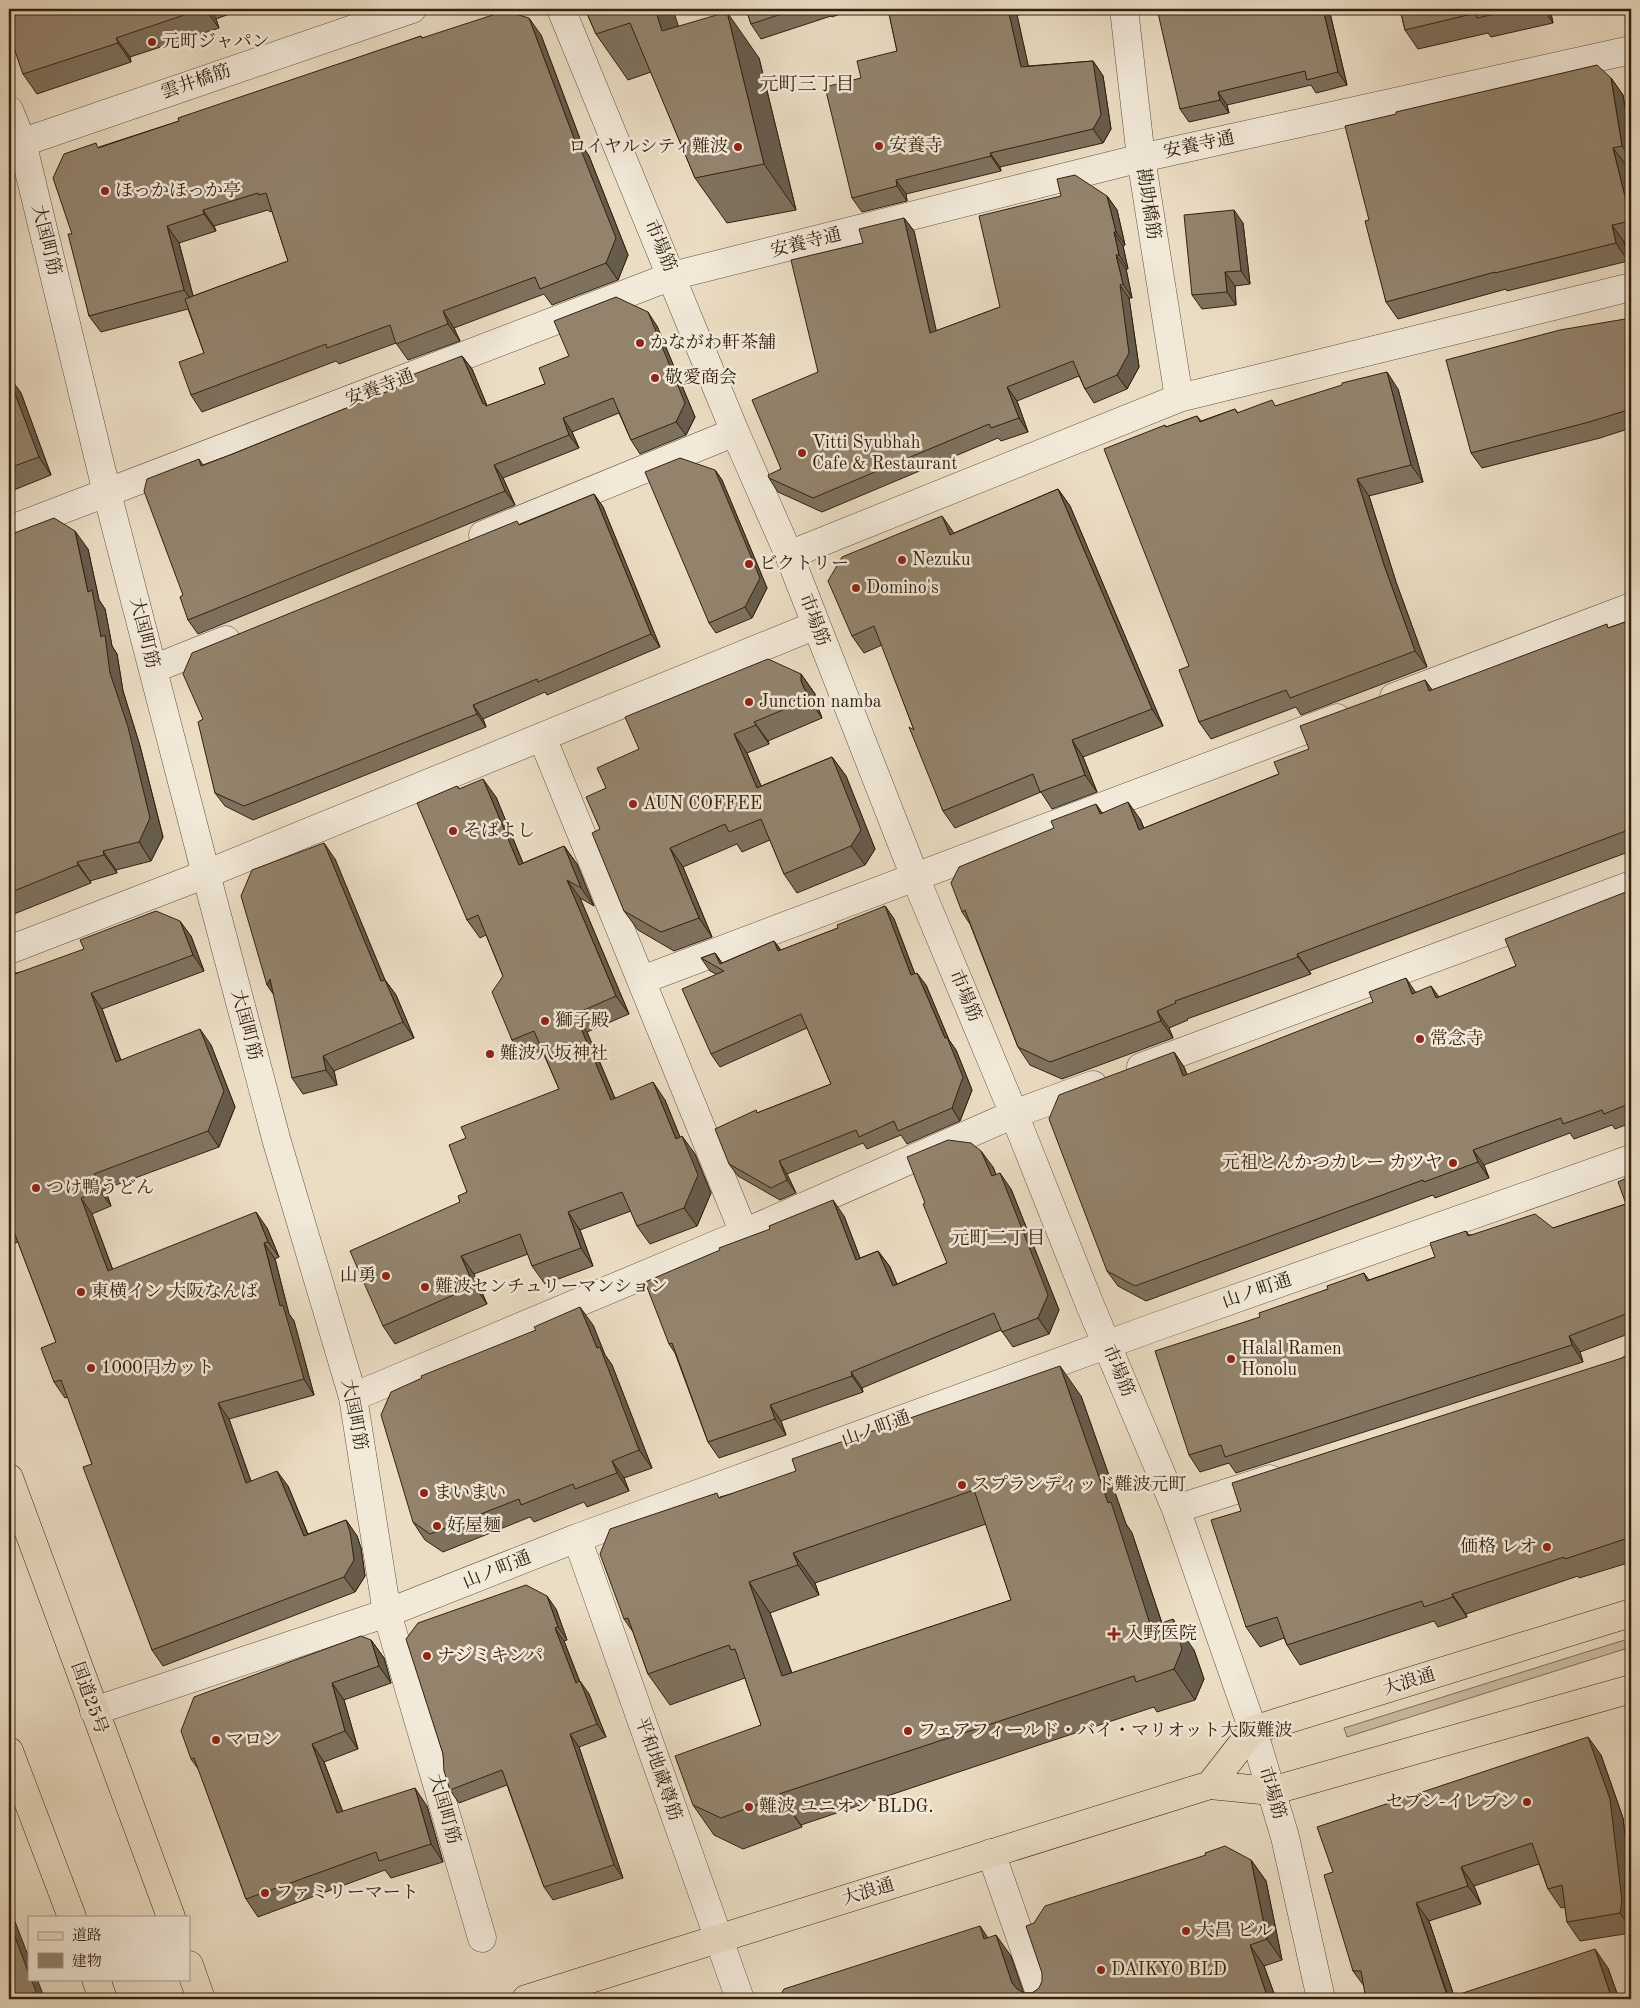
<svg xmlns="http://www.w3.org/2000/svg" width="1640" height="2008" viewBox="0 0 1640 2008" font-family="'Old Standard TT','Noto Serif JP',serif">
<rect width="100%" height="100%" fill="#ebddc4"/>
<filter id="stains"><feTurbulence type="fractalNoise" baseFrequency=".004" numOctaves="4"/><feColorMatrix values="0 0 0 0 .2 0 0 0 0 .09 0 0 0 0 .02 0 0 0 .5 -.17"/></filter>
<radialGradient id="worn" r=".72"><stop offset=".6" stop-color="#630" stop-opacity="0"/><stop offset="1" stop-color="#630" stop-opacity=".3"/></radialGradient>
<path fill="#ccbda5" stroke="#806f5a" d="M1631,1638v9l-284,90 -3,-9z"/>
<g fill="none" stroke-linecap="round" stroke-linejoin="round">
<defs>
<path id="minor" d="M9,110l13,32 85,351 99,381 71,268 76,255 34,216 95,325
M9,530l663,-254 469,-118 490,-108
M483,535l252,-103
M153,669l73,-29
M542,737l202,496"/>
<path id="tertiary" d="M561,9l174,423 54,123 126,322 99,237 76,191 86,204 77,221 32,107 36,162
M1124,9l17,149 38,240
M9,147l403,-138
M789,555l390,-157 452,-111
M1394,697l237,-90
M9,950l197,-76 610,-249
M642,980l695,-262
M1141,1067l490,-182
M353,1397l391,-164 270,-119 79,-29
M1176,1509l94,-30
M577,1538l163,461
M94,1711l293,-98 190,-75 578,-211 476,-168
M991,1853l51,146"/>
<path id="primary" d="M1210,1785l43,-55 378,-117
M526,1999l684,-214 61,6 360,-102"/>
<path id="trunk" d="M9,1478l162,439
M9,1751l63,166
M189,1965l12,34
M96,1979l7,20"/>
</defs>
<use href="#minor" stroke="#61503c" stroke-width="29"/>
<use href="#tertiary" stroke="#61503c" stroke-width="29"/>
<use href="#primary" stroke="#33210f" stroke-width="29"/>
<use href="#trunk" stroke="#33210f" stroke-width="29"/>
<use href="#minor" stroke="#f2e9d9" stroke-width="28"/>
<use href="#tertiary" stroke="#f2e9d9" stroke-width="28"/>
<use href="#primary" stroke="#ebddc4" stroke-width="28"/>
<use href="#trunk" stroke="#ebddc4" stroke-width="28"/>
</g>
<path fill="#7e715e" stroke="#33210f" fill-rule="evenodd" d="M9,9h234l-27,10 3,9 -89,29 1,5 -94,32 -14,-20z
M585,9l93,17 81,32 37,152 -69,13 -32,-45 -44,-106 -23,8 -32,-46z
M746,9h108l-22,8 -1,-1 -70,23 -10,-15z
M888,9h178l-49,6 11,51 65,-5 10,15 8,53 -8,14 -103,24 1,4 -95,23 1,7 -45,11 -10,-14 9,-120 36,-27z
M1176,9h153l18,76 -31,8 -5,-8 -84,20 2,8 -40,9 -9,-13z
M1400,9h150l3,14 -62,14 -3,-4 -70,16 -13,-19z
M541,35l42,112 6,9 39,99 -10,25 -66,25 -8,-11 -90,34 6,13 -52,19 -12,-17 -57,21 -3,-3 -134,51 -11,-17 13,-42 -16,-44 -87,23 -12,-16 -17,-82 27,-87 80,-26 242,-85 2,2zM268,210l2,2 2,-1 16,50 -95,35 -14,-53 37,-12 -2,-5z
M1611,78l12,17 8,49v20l-5,1 5,25v51l-7,1 4,19 -121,30 -1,-2 -108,30 -12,-17 -17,-82z
M1107,196l10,14 8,35 -2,1 5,23h-2l6,29h-3l10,69 -12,22 -33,14 -9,-14 -6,-13 -62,25 11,31 -27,9 -3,-3 -176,74 -44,-20 -9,-14 12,-9 37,-97 45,-129 41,-25 10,13 22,100 64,-24z
M1243,223l7,61 -15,2 1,19 -34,4 -10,-14z
M9,287l4,12 -4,2z
M1631,318v110l-31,10 -118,30 -11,-15z
M657,326l38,91 -9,18 -46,19 -9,-14 -12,-27 -47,19 7,16 -76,30 12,27 -317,129 -10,-14 -5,-25 16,-136 4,6 27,-10 181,-73 51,-26 10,13 15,37 58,-22z
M9,375l1,3 11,15 30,82 -42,17z
M1398,389l25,93 -54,14 27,86 31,85 -126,48 -5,-8 -85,32 -12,-17 -10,-56 -24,-241 1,2 31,-11 4,5 34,-12 3,4 38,-7z
M715,470l7,10 45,108 -15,30 -36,15 -7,-10z
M1058,489l12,17 93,220 -80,31 14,35 -45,17 -11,-17 -86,36 -12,-17 -29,-81 -32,-85 -18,8 -12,-17 102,-103z
M594,494l9,13 57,140 -113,48 -2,-3 -62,27 3,8 -233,93 -28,-14 -10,-13 -12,-74 317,-195z
M9,535l79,14 11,51 6,9 7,37 5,8 6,37 17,55 23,91 -12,24 -35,9 1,3 -27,8 1,2 -82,33z
M1631,620v231l-322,120 2,3 -124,45 1,1 -19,8 4,10 -111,41 -32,-14 -12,-18 -48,-123 -8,-12 140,-99 38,6 4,9 135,-54 30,-25 116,-69 7,10z
M801,674l14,20v6l7,18 -54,23 1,3 -22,9 14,33 71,-29 14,19 29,73 -10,16 -68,28 -13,-19 -14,-34 -28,12 -5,-8 -54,23 29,70 -38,14 -36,-21 -14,-19 -24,-82 6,-41 33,-39z
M457,786l3,3 36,8 27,66 41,-17 13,18 17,42 -14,-8 49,116 -42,18 28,66 50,2 15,37 15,17 16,39 -14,33 -47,18 -13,-18 -6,-15 -51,19 13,36 -48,18 -13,-18 -4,-12 -54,20 13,30 -92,40 -12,-18 77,-124 7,-10 -1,-54 93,-49 -17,-39 -18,8 -12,-18 -9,-64 -17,-41 -6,3 -13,-18z
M335,859l50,121 11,15 18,43 -80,33 3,14 -34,9 -11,-16z
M1631,890v233l-16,6 -3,-4 -38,14 -4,-6 -86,32 5,13 -54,20 -2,-3 -287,106 -28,-15 -11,-15 67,-219 10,15 3,8 229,-83 23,5 77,-31z
M885,906l9,13 21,55 11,11 23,55 7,10 16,40 -12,31 -53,23 -6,-9 -34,14 -4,-6 -76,31 9,19 -16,7 -42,-24 -9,-12 27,-54 1,3 74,-29 -24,-56 -87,39 -9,-13 5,-80 -6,-3 -9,-13 14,-5 7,10 52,-22 7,9 57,-22z
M191,936l13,35 -102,38 19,51 90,-15 24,62 -16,40 -114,42 6,17 -19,8 21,56 154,-42 12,29 -4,2 14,55 5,7 20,74 -85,24 22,62 37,5 20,48 38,-14 11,16 4,12 4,28 -10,16 -192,74 -11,-16 -60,-186 -24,-67 -3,1 -11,-16 2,-40 -38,-100 -7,2 -2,-3v-272l7,4z
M993,1167l3,8 15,14 48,121 -10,24 -36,13 -12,-17 -139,58 1,4 -82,29 5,14 -67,23 -11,-16 -33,-89 -6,-9 175,-128 16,42 18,-7 12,16 7,17 50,-21z
M1631,1176v157l-51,19 3,10 -347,111 -7,-10 -29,9 -11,-17 71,-138 68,-28 36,-16 5,7 66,-23 31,-26 3,4 84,-7 73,-24z
M593,1325l12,30 7,10 40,103 -28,10 5,13 -42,16 -3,-5 -50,20 -4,-5 -87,35 -18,-12 -12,-18z
M1631,1352v210l-52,16 -1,-2 -112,38 1,3 -29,10 -4,-6 -134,44 -13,-20 -3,-7 -24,9 -14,-20 -5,-116 381,-153z
M1081,1396l45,128 6,9 30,90 32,27 10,29 -9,21 -38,12 -3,-5 -112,37 -241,81 1,2 -59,22 -29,-14 -21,-30 68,-80 -16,-47 -75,27 -22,-31 -15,-42 -9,-13 96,-122zM986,1524l25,76 -219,73 -22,-60 49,-18 -4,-12z
M556,1609l11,31 -3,1 16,41 9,12 17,43 -27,10 44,131 -70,22 -9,-13 -37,-102 -48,18 -9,-13 -7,-36z
M371,1640l13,18 7,25 -47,17 14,49 -34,13 19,50 84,-6 16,56 -52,16 -6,-8 -127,47 -12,-18 -47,-129 -8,-11z
M1601,1755l22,63 8,72v43l-51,8 -13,-19 -2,-15 -4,1 -13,-19 -9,-25 -65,22 7,18 -52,17 25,75 154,-28 11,31h-253l-2,-13 -11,-15 -20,-99z
M1251,1860l15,21 16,79 -18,6 12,33h-498l210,-61 23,18 12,37h9z"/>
<path fill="#675c4c" stroke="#33210f" d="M205,9h4l7,10 3,9z
M655,9h18l21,67 -32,-45z
M1008,9h4l5,6 15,67 -11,-15z
M1323,9h6l18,76 -9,-13z
M1543,9h7l3,14z
M727,12l32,46 37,152 -32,-46z
M529,18l12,17 42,112 6,9 39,99 -10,25 -12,-17 -31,-122z
M116,38l14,19 1,5 -13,-19z
M1093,61l10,15 8,53 -8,14 -10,-14z
M1611,78l12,17 8,49v15l-9,-13z
M1218,92l9,13 2,8 -9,-13z
M1613,148l13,17 5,25v31z
M990,153l10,14 1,4 -10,-15z
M896,180l10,14 1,7 -10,-15z
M1107,196l10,14 8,35 -9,-13z
M203,210l11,16 2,5 -12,-17z
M1234,210l9,13 7,61 -9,-13z
M904,218l10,13 26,116 -10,-14z
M1612,225l12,17 4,19 -12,-18z
M167,226l12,17 17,64 -12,-17z
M1114,232l9,14 5,23 -9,-14z
M1116,255l10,14 6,29 -9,-14z
M1225,272l10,14 1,19 -9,-13z
M1120,285l9,13 10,69 -12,22 -10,-14z
M9,287l4,12 -4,-6z
M443,311l11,17 6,13 -12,-17z
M648,312l9,14 38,91 -9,18 -10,-13z
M462,356l10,13 16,39 -5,-4z
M1387,372l11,17 25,93 -12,-17z
M9,375l1,3 11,15 30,82 -12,-18 -30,-72z
M1007,387l10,14 11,31 -9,-14z
M563,418l9,14 7,16 -10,-13z
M494,465l9,13 12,27 -10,-14z
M715,470l7,10 45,108 -15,30 -7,-11z
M1357,479l12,17 27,86 31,85 -12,-16 -31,-86z
M1058,489l12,17 93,220 -11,-17z
M594,494l9,13 57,140 -9,-13z
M942,516l12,17 8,19 -12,-17z
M75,531l13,18 11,51 6,9 7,37 5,8 6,37 17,55 23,91 -12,24 -12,-19 -29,-169 -22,-81z
M801,674l14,20v6l7,18 -13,-19 -8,-18z
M1425,680l12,17 -8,-6z
M473,705l10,14 3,8 -9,-13z
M754,722l14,19 1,3 -13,-19z
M734,734l13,19 23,54 -13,-19z
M1072,740l11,17 14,35 -12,-17z
M832,757l14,19 29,73 -10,16 -14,-19z
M483,779l13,18 35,86 -12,-18z
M1128,802l12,17 11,28 -12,-17z
M1096,804l12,17 -8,-7z
M324,843l11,16 57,138 -11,-16z
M564,846l13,18 17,42 -13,-18z
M670,848l13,19 29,70 -13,-19z
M103,851l13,19 1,3 -13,-18z
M77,862l13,19 1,2 -13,-18z
M567,880l13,18 49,116 -13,-18z
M885,906l9,13 26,69 -9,-13z
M180,921l11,15 13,35 -11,-16z
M774,941l9,13 -5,-3z
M715,953l9,13 -4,-2z
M1297,954l12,17 2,3 -13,-17z
M917,973l9,12 23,55 7,10 16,40 -12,31 -8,-13 -7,-70z
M1406,978l10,15 -4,1z
M270,979l8,22 -11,-16z
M385,980l11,15 18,43 -11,-16z
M1431,986l11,15 -6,-3z
M91,993l11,16 25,69 -11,-16z
M1157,1011l12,17 4,10 -12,-17z
M575,1014l12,18 36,86 -12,-18z
M200,1029l11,16 24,62 -16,40 -11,-16z
M1174,1052l10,15 10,24 -11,-15z
M323,1056l11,15 3,14 -11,-15z
M653,1082l12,18 23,57 -12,-18z
M682,1136l13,18 16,39 -14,33 -13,-18z
M1473,1150l11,15 5,13 -11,-16z
M981,1151l12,16 10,25 -11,-16z
M779,1161l8,13 9,19 -9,-13z
M1000,1173l11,16 48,121 -10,24 -11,-16z
M94,1174l11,15 6,17 -11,-15z
M81,1198l11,16 27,73 -11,-16z
M833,1200l11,16 23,60 -11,-16z
M256,1212l11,16 12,29 -11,-15z
M568,1212l12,18 13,36 -12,-18z
M264,1243l11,16 14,55 5,7 20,74 -10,-16 -24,-73z
M878,1251l12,16 14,35 -11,-16z
M461,1256l13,18 13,30 -13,-18z
M580,1307l13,18 12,30 7,10 40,103 -13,-18z
M1569,1336l11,16 3,10 -11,-17z
M1060,1366l21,30 45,128 6,9 41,124 -22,-30z
M851,1372l11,16 1,4 -11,-16z
M218,1403l11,16 28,80 -11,-16z
M770,1405l11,16 5,14 -11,-16z
M612,1461l12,17 5,13 -12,-18z
M277,1471l11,15 27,66 -11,-16z
M346,1520l11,16 4,12 4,28 -10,16 -11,-15z
M793,1553l22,30 4,12 -21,-30z
M749,1582l21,31 34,94 -22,-31z
M1452,1594l14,20 1,3 -14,-20z
M547,1596l9,13 11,31 -9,-13z
M1173,1619l21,31 10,29 -9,21 -21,-31z
M555,1628l9,13 21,55 -9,-13z
M371,1640l13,18 7,25 -12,-17z
M580,1681l9,13 17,43 -9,-13z
M332,1683l12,17 14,49 -13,-18z
M570,1734l9,13 44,131 -9,-13z
M1588,1737l13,18 22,63 8,72v39l-11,-16z
M312,1744l12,18 26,69 -13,-18z
M415,1788l12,18 16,56 -12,-18z
M779,1794l22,31 1,2 -22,-31z
M1251,1860l15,21 16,79 -15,-21z
M1461,1867l13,19 7,18 -13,-18z
M1416,1903l13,18 26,78h-6z
M9,1906l20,52v16l-20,-53z
M980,1926l15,22 -11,-9z
M996,1935l15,21 15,43h-2l-12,-16z
M1250,1945l14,21 12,33h-8z
M1595,1949l13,19 11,31h-7z
M31,1979h6l8,20h-13z"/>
<path fill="#93836d" stroke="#33210f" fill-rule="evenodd" d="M9,9h193l-86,29 2,5 -95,31 -14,-40z
M585,9h70l7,22 65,-19 37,152 -69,14 -65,-155 -34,11z
M746,9h51l-46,15z
M888,9h120l13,58 72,-6 8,54 -8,14 -103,24 1,3 -95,24 1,6 -45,12 -27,-111 36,-9 -4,-17 40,-10z
M1176,9h147l15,63 -31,8 -2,-9 -87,21 2,8 -40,9 -22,-96z
M1400,9h117l-40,9 -1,-5 -71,17z
M505,11l24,7 46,123 2,-1 39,98 -10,25 -66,26 -5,-12 -92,34 5,13 -52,20 -6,-19 -63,23 -1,-4 -135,51 -12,-33 25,-9 -19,-54 103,-38 -22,-68 -7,2 -1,-2 -55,17 1,4 -37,12 17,64 -95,26 -21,-82h4l-19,-56 11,-24 32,-11 2,5 81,-27 -1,-3 169,-57 74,-25 1,2z
M1597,65l14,13 11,68 -9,2 18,73 -19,4 4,18 -121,30v-1l-109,30 -21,-81 4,-1 -24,-94 51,-12v-2z
M1075,175l32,21 9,36h-2l5,23h-3l7,29 -3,1 9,68 -12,22 -32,14 -12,-28 -66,26 12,31 -28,10 -2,-4 -176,74 -44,-20 -1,-3 13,-6 -29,-69 66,-28 -27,-112 72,-17 -4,-14 45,-11 26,115 70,-26 -21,-91 82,-20 -4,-17z
M1234,210l7,61 -16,1 2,20 -35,3 -8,-80z
M616,297l32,15 37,91 -9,19 -45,18 -18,-42 -50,20 6,17 -75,30 11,26 -317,129 -8,-23 3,-2 -39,-104 3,-12 52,-20 2,7 29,-11 181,-73 -2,-6 53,-20 21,48 2,-1 1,3 59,-22 -6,-16 30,-12 -15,-35z
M1631,318v91l-42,13 -118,31 -25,-93 114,-30z
M1387,372l24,93 -54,14 27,86 31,86 -125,47 -4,-8 -87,32 -20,-52 10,-4 -85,-217 61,-24 1,2 31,-11 3,6 35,-13 2,4 35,-13 3,6 67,-21v-2z
M9,378l30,79 -30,11z
M680,458l35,12 45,108 -15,29 -36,16 -64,-151z
M1058,489l94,220 -80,31 13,35 -45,17 -7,-18 -90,37 -34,-84 5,3 -40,-104 -22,10 -24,-55 14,-24 100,-41 8,19z
M594,494l57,140 -113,48 -1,-3 -64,26 4,9 -233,92 -29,-13 -17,-71 5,-3 -20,-45 9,-21 325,-132 2,4z
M54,518l21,13 13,61 4,-2 9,47 4,-2 5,38 18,54 22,91 -11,24 -36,9 1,4 -27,7 1,3 -69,28v-358z
M1631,620v209l-334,125 1,3 -123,44 1,2 -19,8 4,10 -111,41 -32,-15 -53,-137 -3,2 -11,-29 8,-16 95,-39 -3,-7 45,-17 4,10 28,-12 11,28 140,-56 -5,-12 35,-13 -9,-23 125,-46 4,11 178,-67 1,4z
M768,659l33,15v7l8,18 -55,23 2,3 -22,9 23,54 75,-31 29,73 -10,16 -67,28 -23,-55 -32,13 -4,-8 -55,24 29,70 -38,14 -37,-21 -32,-78 8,-4 -14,-32 20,-9 -9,-20 42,-19 -14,-32z
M483,779l36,86 45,-19 17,42 -14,-8 49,116 -41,18 36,86 42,-18 23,57 6,-3 16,39 -14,33 -47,18 -15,-34 -54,20 13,36 -49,18 -12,-32 -59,22 13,30 -91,40 -33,-75 110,-49 -2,-6 9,-4 -18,-47 17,-7 -5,-11 98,-38 -25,-58 -22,9 -20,-48 11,-16 -25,-61 -11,5 -50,-117 40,-17 2,3z
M324,843l57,138 4,-1 18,42 -80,34 3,14 -34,8 -22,-99 -3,6 -26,-89 11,-26z
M1631,890v201l-3,2 3,10 -27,11 -2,-4 -39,14 -2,-6 -88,32 5,12 -54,20 -1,-2 -288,106 -28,-15 -58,-152 10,-24 115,-43 9,24 190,-74 -4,-10 37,-14 6,16 19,-8 5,12 80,-32 -11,-27z
M885,906l26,69 6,-2 28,65 2,-1 16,40 -11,31 -54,23 -4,-10 -35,16 -3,-7 -77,31 8,19 -16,8 -42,-24 -14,-35 41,-19 1,3 74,-29 -30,-70 -90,40 -29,-65 42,-18 -23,-13 14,-5 5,11 54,-23 4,10 60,-23 -1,-3z
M156,911l24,10 13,34 -102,38 25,69 84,-33 24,62 -16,40 -114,43 6,17 -19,7 27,73 148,-59 12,30 -4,1 16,63 3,-1 21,74 -86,24 28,80 31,-12 27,65 42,-16 4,12 4,28 -10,17 -192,73 -69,-183 9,-3 -31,-84 -7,2 -13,-34 15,-6 -45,-118 -2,1v-256l4,-1 2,6 69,-25 -4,-9z
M948,1140l23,3 10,8 11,25 8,-3 48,122 -10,23 -36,14 -8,-19 -143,59 1,4 -82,29 5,14 -67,23 -36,-99 -3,1 -24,-62 75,-32 -1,-2 51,-19 -1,-3 64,-26 23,60 22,-9 15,35 54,-23 -24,-59 2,-1 -18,-46z
M1631,1176v136l-62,24 3,9 -347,112 -4,-12 -32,10 -34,-104 105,-34 -1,-4 69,-24 -1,-3 37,-13 3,8 68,-24 -5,-14 36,-12 2,5 67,-22 18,14 73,-24 -8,-22z
M580,1307l17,41 3,-1 39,103 -27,11 5,12 -42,16 -2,-5 -52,21 -2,-6 -89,35 -17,-12 -32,-107 10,-23 31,-14 -1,-2 115,-46 -2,-3z
M1631,1352v185l-66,22 -1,-2 -112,37 1,3 -29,10 -2,-6 -135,44 -10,-28 -31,10 -35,-107 30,-9 -9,-28 390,-125z
M1060,1366l48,137 3,-1 40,125 22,-8 9,30 -8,20 -38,13 -2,-6 -113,38 -242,80 1,2 -59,22 -28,-13 -18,-49 86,-31 -26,-76 -4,1 -2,-5 -81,29 -20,-56 -4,1 -24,-65 10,-25 107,-36 2,5 77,-27 -4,-12zM974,1490l37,110 -229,76 -33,-94 49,-17 -5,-12z
M526,1585l21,11 11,31 -3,1 21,55 4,-2 17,43 -27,10 44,131 -70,22 -42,-117 -52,20 -6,-19 -1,-17 -37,-115 12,-16z
M361,1636l10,4 8,26 -47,17 13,48 -33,13 25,69 78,-25 16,56 -52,17 -3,-9 -130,47 -52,-141 -3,1 -10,-28 13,-34z
M1588,1737l22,62 12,102 -2,12 -53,9 -5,-37 -14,4 -16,-46 -71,24 7,19 -52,17 32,95 147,-49 17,50h-246l-5,-28h-8l-29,-96 9,-3 -16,-45z
M1225,1846l26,14 16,79 -17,6 18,54h-490l6,-10 196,-63 4,13 12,-4 16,48 5,6 7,4h8l7,-5 3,-7v-8l-16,-47 8,-3 11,-17 161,-51 -1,-2z
M9,1921l20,53v5h2l5,12 -4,8h-23z"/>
<g fill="#8f2418" stroke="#f2e9d9" stroke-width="2">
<circle cx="152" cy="42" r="5"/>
<circle cx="879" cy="146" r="5"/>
<circle cx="738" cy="147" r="5"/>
<circle cx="105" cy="191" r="5"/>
<circle cx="640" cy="343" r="5"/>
<circle cx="655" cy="378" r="5"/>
<circle cx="802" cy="453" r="5"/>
<circle cx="902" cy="560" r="5"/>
<circle cx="749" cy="564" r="5"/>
<circle cx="856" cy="588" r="5"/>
<circle cx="749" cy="702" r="5"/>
<circle cx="633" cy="804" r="5"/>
<circle cx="453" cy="831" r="5"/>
<circle cx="545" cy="1021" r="5"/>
<circle cx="1420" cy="1039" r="5"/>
<circle cx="490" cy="1054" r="5"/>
<circle cx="1453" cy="1163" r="5"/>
<circle cx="36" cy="1188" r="5"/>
<circle cx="386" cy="1276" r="5"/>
<circle cx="425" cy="1287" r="5"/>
<circle cx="81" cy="1292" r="5"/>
<circle cx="1231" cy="1359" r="5"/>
<circle cx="91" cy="1368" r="5"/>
<circle cx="962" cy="1485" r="5"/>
<circle cx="424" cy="1493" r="5"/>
<circle cx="437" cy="1526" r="5"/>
<circle cx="1547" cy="1547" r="5"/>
<path d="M1111.5 1626.5h5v5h5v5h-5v5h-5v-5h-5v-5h5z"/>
<circle cx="427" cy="1656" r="5"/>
<circle cx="908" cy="1731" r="5"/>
<circle cx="216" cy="1740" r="5"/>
<circle cx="1527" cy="1802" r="5"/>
<circle cx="749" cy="1807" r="5"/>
<circle cx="265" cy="1893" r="5"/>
<circle cx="1186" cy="1931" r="5"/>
<circle cx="1101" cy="1970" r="5"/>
</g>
<g text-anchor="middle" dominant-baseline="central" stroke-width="5" stroke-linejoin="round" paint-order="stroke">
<g font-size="18" fill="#33210f" stroke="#f2e9d9" text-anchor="start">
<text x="162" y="42">元町ジャパン</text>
<text x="889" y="146">安養寺</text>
<text x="728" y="147" text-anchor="end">ロイヤルシティ難波</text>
<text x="115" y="191">ほっかほっか亭</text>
<text x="650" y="343">かながわ軒茶舗</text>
<text x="665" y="378">敬愛商会</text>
<text x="812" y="443">Vitti Syubhah<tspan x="812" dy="21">Cafe &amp; Restaurant</tspan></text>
<text x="912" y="560">Nezuku</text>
<text x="759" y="564">ビクトリー</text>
<text x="866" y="588">Domino's</text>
<text x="759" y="702">Junction namba</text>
<text x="643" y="804">AUN COFFEE</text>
<text x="463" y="831">そばよし</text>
<text x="555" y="1021">獅子殿</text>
<text x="1430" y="1039">常念寺</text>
<text x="500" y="1054">難波八坂神社</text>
<text x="1443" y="1163" text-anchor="end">元祖とんかつカレー カツヤ</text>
<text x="46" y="1188">つけ鴨うどん</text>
<text x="376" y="1276" text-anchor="end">山勇</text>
<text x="435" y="1287">難波センチュリーマンション</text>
<text x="91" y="1292">東横イン 大阪なんば</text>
<text x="1241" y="1349">Halal Ramen<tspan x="1241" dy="21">Honolu</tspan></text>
<text x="101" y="1368">1000円カット</text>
<text x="972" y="1485">スプランディッド難波元町</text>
<text x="434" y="1493">まいまい</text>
<text x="447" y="1526">好屋麺</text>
<text x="1537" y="1547" text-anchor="end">価格 レオ</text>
<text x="1125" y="1634">入野医院</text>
<text x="437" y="1656">ナジミキンパ</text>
<text x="918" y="1731">フェアフィールド・バイ・マリオット大阪難波</text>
<text x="226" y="1740">マロン</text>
<text x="1517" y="1802" text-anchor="end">セブン-イレブン</text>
<text x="759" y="1807">難波 ユニオン BLDG.</text>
<text x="275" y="1893">ファミリーマート</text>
<text x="1196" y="1931">大昌 ビル</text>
<text x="1111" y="1970">DAIKYO BLD</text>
</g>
<g font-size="18" fill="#33210f" stroke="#f2e9d9">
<text transform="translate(196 82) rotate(-19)">雲井橋筋</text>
<text transform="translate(1199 145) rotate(-12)">安養寺通</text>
<text transform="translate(1148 204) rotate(81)">勘助橋筋</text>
<text transform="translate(46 240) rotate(76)">大国町筋</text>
<text transform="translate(806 243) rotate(-14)">安養寺通</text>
<text transform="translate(660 246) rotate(67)">市場筋</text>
<text transform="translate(380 388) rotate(-21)">安養寺通</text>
<text transform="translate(814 620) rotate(69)">市場筋</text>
<text transform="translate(144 633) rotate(76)">大国町筋</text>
<text transform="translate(965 996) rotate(67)">市場筋</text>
<text transform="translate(246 1025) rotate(75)">大国町筋</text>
<text transform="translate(1257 1291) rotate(-19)">山ノ町通</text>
<text transform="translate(1118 1371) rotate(67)">市場筋</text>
<text transform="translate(354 1415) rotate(79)">大国町筋</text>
<text transform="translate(876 1429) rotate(-20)">山ノ町通</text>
<text transform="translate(497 1570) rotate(-22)">山ノ町通</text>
<text transform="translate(1409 1682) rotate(-17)">大浪通</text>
<text transform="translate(89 1698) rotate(70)">国道25号</text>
<text transform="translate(658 1769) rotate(71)">平和地蔵尊筋</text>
<text transform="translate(1272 1793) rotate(73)">市場筋</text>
<text transform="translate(444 1809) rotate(74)">大国町筋</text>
<text transform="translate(868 1892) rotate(-17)">大浪通</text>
</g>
<g font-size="19" fill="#33210f" stroke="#f2e9d9">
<text x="807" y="85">元町三丁目</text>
<text x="998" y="1239">元町二丁目</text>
</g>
</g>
<rect width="1640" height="2008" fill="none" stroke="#ebddc4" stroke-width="30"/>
<rect x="10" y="10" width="1620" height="1988" fill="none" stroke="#33210f" stroke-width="2.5"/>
<rect x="15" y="15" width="1610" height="1978" fill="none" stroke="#33210f"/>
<rect x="28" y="1916" width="162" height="65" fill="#f2e9d9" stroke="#a69988"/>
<rect x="38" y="1932" width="25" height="8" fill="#ebddc4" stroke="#a69988"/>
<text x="72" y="1940" font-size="15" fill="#33210f">道路</text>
<rect x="38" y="1953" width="25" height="15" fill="#93836d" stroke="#a69988"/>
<text x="72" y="1966" font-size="15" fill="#33210f">建物</text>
<rect width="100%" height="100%" filter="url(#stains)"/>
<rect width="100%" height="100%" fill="url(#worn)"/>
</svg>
